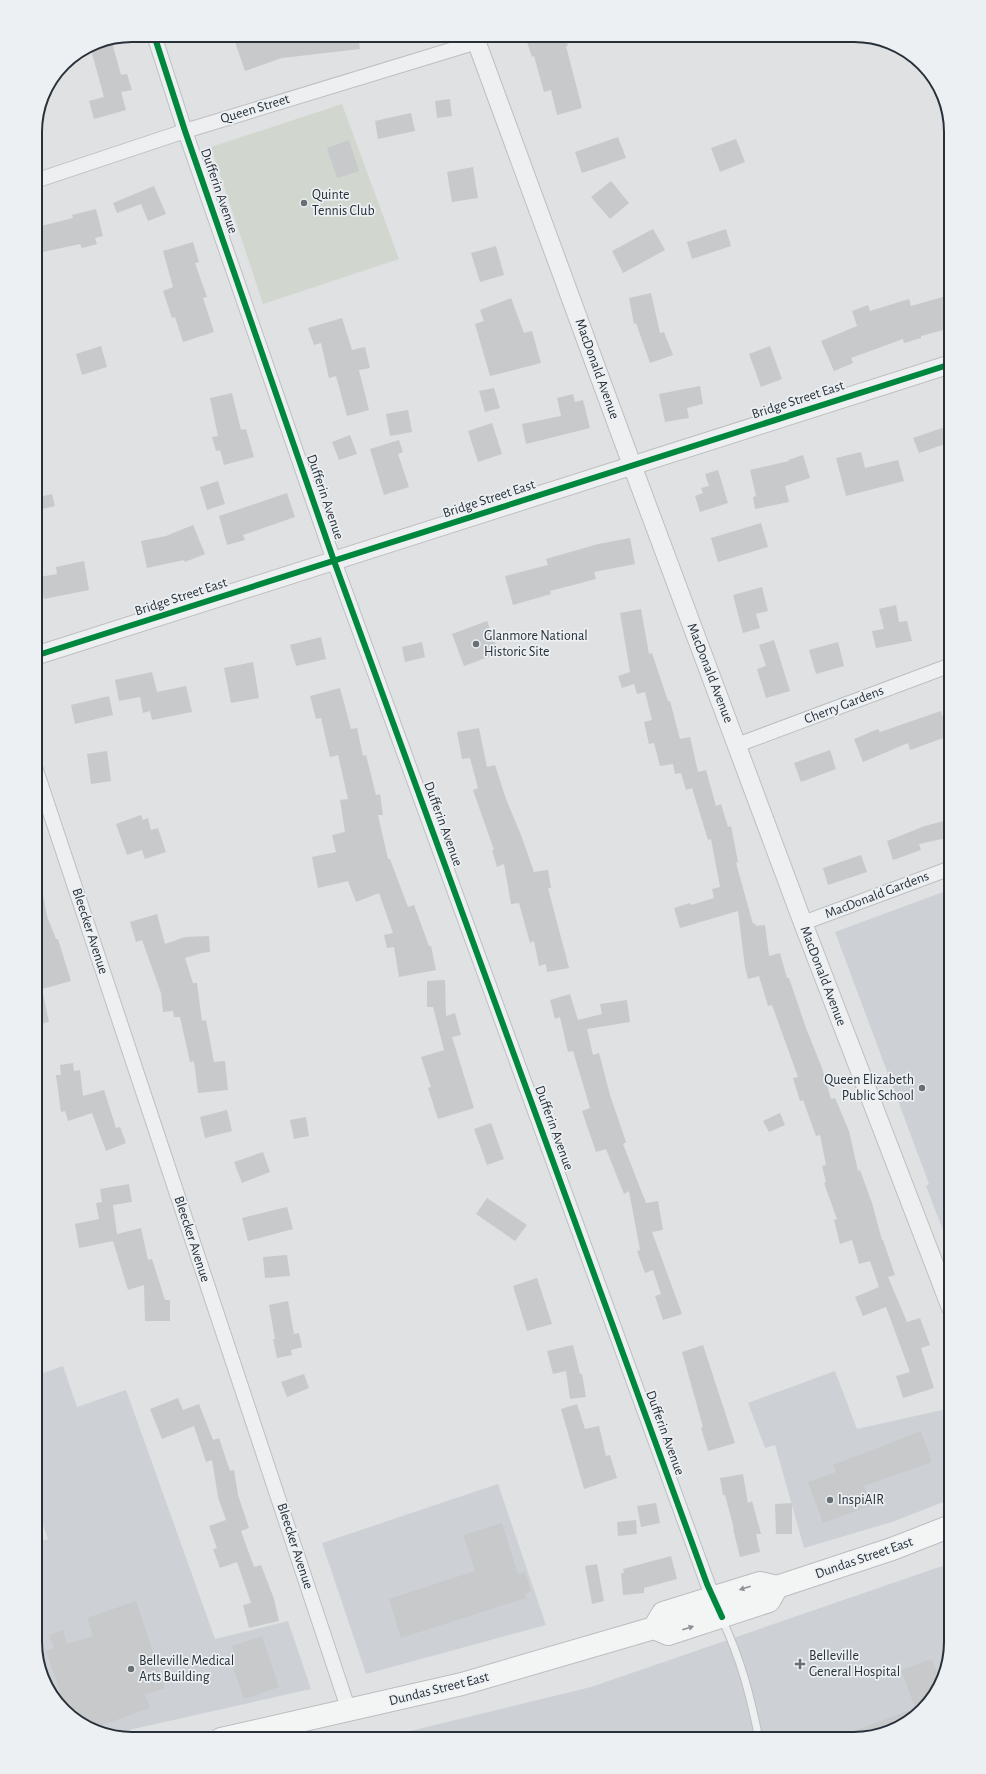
<svg xmlns="http://www.w3.org/2000/svg" width="986" height="1774" viewBox="0 0 986 1774" font-family="'Alegreya Sans',sans-serif">
<rect width="100%" height="100%" fill="#dfe1e3"/>
<path fill="#cdd1d6" d="M951,889v362l-25,-65 3,-2 -94,-252z
M63,1366l14,41 49,-17 89,249 73,-18 23,68 -200,45 -33,-12 -36,-43 -7,-37v-98l13,-5 -13,-36v-127z
M835,1371l22,58 94,-21v91l-59,23 -88,26 -29,-103 -10,3 -17,-45z
M498,1484l48,141 -180,49 -44,-131z
M951,1563v79l-16,54 -44,36 -37,7h-477l214,-52z"/>
<path fill="#d1d7cf" d="M342,104l57,155 -136,45 -52,-157z"/>
<path fill="#c7c9cb" d="M244,35h114l2,14 -78,9 -37,13 -11,-32z
M550,35h15l3,11h-2l16,62 -25,7 -6,-25 -7,2 -10,-36 -2,1 -5,-15z
M111,39l10,36 6,-1 5,16 -11,2 5,18 -32,9 -5,-18 15,-4 -14,-51 5,-4z
M450,99l2,17 -15,2 -2,-17z
M411,113l4,18 -37,8 -3,-18z
M618,137l8,21 -44,15 -7,-21z
M736,139l9,23 -25,10 -9,-24z
M349,140l10,31 -22,7 -10,-30z
M473,167l5,31 -26,4 -5,-30z
M611,181l18,22 -19,16 -19,-22z
M154,186l12,28 -18,7 -7,-17 -24,9 -4,-10z
M96,209l7,27 -8,2 2,6 -15,4 -2,-4 -37,8 -6,-25 36,-9 -1,-3z
M653,229l12,21 -42,23 -11,-22z
M726,229l5,17 -39,13 -5,-17z
M193,242l6,20 -4,1 12,34 -4,1 11,34 -31,10 -8,-25 -3,1 -9,-27 10,-4 -10,-36z
M496,246l8,29 -24,7 -9,-29z
M651,293l9,40 4,-1 9,23 -23,8 -14,-40 -2,1 -5,-26z
M946,296l5,19v13l-30,8v2l-17,5 -1,-4 -52,19 2,5 -19,8 -13,-30 36,-15 -5,-15 16,-6 2,6 39,-12 2,7z
M511,298l13,35 8,-2 9,32 -51,13 -15,-52 9,-3 -4,-11z
M342,318l10,32 13,-3 5,21 -11,2 10,40 -22,6 -11,-40 -7,2 -8,-35 -7,2 -6,-17z
M101,346l6,21 -25,8 -6,-21z
M770,346l12,33 -21,8 -12,-33z
M700,386l3,18 -16,4 2,10 -24,4 -6,-28z
M494,388l6,20 -15,4 -6,-21z
M232,393l9,37 5,-1 8,28 -30,8 -4,-15 -4,1 -4,-14 6,-1 -8,-38z
M573,394l2,8 8,-2 7,28 -64,16 -4,-20 39,-8 -4,-18z
M408,410l4,22 -22,4 -4,-22z
M492,423l10,31 -24,8 -10,-31z
M945,427l6,15 -32,11 -6,-15z
M350,435l7,19 -18,6 -7,-18z
M399,440l4,12 -5,2 11,33 -25,8 -14,-46z
M861,452l4,16 33,-8 6,21 -58,15 -10,-38z
M803,455l7,23 -25,8 4,16 -34,7 -2,-12 3,-1 -6,-26 39,-9 -1,-1z
M718,470l10,33 -28,9 -5,-16 8,-3 -2,-5 8,-2 -4,-12z
M218,481l7,23 -18,6 -7,-23z
M287,493l8,24 -52,18 2,5 -18,5 -8,-29z
M52,494l3,12 -17,4 -3,-12z
M761,523l7,24 -50,15 -7,-24z
M193,525l12,29 -20,8 -1,-2 -37,8 -6,-27 25,-5z
M630,538l5,26 -41,8 2,7 -46,12 1,3 -38,11 -8,-29 43,-11 -2,-6 52,-15z
M84,561l5,29 -45,9 -5,-22 18,-3 -1,-7z
M762,587l6,24 -12,3 4,14 -17,5 -10,-38z
M896,605l3,17 8,-1 5,20 -36,7 -4,-17 12,-2 -5,-20z
M641,609l8,45 3,-1 16,48h2l10,38 10,-2 8,35 8,-2 10,36 5,-2 7,23 3,-1 7,36 -2,1 17,61 2,-1 1,3 9,-1 4,31 11,-3 7,25h2l17,50 16,40 9,31 4,-1 14,33 9,40 2,-1 12,33 10,37h1l12,35 -7,2 19,45 13,-4 10,27 -9,3 13,40 -31,10 -7,-22 14,-4 -24,-65 -23,9 -8,-19 24,-10 -9,-26 -11,3 -7,-24 -12,4 -6,-24 3,-1 -13,-36 2,-1 -4,-16 4,-1 -6,-30 -4,1 -13,-36 -3,1 -7,-23 5,-1 -26,-72 -4,1 -9,-30 -11,3 -3,-12 -7,-56 -58,17 -6,-20 16,-5 1,2 23,-7 -2,-9 8,-2 -9,-48 -3,1 -16,-52 -6,2 -5,-17 -6,1 -2,-10 -13,2 -6,-23 -5,1 -5,-22 8,-2 -7,-28 -8,2 -3,-10 -12,4 -4,-12 12,-4 -10,-59z
M487,621l12,32 -35,13 -12,-32z
M321,637l5,22 -30,7 -6,-21z
M774,640l16,51 -24,7 -9,-29 9,-3 -7,-21z
M422,642l3,15 -20,5 -3,-15z
M838,642l6,24 -28,8 -7,-24z
M253,662l6,36 -28,5 -7,-35z
M152,672l5,20 29,-6 6,26 -40,8 -2,-9 -7,2 -3,-16 -21,4 -4,-21z
M340,688l11,41 6,-1 6,28 3,-1 10,40 4,-1 3,21h-5l10,44h2l18,48 6,-2 15,41h2l5,24 -37,7 -5,-30 -7,1 -3,-13 9,-2 -14,-40 -23,9 -8,-21 -30,7 -6,-31 24,-5 -4,-17 13,-3 -5,-32 8,-1 -10,-44 -8,2 -9,-39 -5,1 -6,-23z
M109,696l4,19 -38,9 -4,-19z
M941,711l8,25 -39,14 -2,-7 -45,19 -9,-23 24,-10 2,3z
M479,728l8,39 8,-2 11,34 15,36 13,37 14,-2 3,18h-3l21,80 -22,4 -1,-8 -7,2 -5,-25 -4,2 -11,-40 -8,1 -7,-40 -7,3 -5,-17h2l-21,-60 5,-2 -8,-30 -8,1 -5,-27z
M830,750l6,19 -35,13 -7,-19z
M107,751l4,30 -20,3 -4,-30z
M141,815l2,5 5,-2 3,12 7,-2 8,24 -21,7 -3,-9 -15,5 -11,-31z
M951,819v18l-32,7 2,6 -28,10 -6,-19 38,-15z
M861,855l6,17 -39,13 -5,-17z
M41,885l6,31 9,23h2l13,42 -29,8 7,33 -14,3v-139z
M157,914l8,30 20,-7 24,-1 1,16 -8,1 -17,5 8,25h4l5,38 4,-1 8,42 11,-1 3,29 -30,3 -4,-32 -4,1 -10,-45h-6l-1,-6 -10,1 -2,-19 -19,-53 -6,2 -6,-20z
M445,980l1,36 9,-3 6,22 -9,2 22,71 -36,11 -10,-31 3,-1 -10,-30 23,-7 -11,-43h-6v-26z
M570,994l8,26 24,-6 -2,-10 27,-4 3,22 -43,7 6,26 6,-2 11,42 16,47 -3,2 23,59 12,-2 5,29 -11,2 30,82 -19,6 -8,-24 6,-2 -8,-24 -8,3 -8,-22 3,-1 -11,-59 -5,3 -18,-45 -10,3 -14,-41 8,-3 -17,-57 -5,1 -8,-35 -5,2 -5,-19z
M73,1063l1,8 6,-1 3,26 21,-6 12,38 4,-1 6,16 -20,8 -14,-38 -24,8 -3,-10 -4,1 -5,-37h5l-1,-10z
M227,1110l5,21 -27,7 -5,-21z
M780,1113l5,12 -16,7 -6,-11z
M306,1117l3,19 -15,3 -4,-19z
M491,1123l13,36 -17,6 -13,-36z
M263,1152l7,20 -28,11 -8,-21z
M129,1184l3,18 -19,3 4,29 24,-6 7,32 4,-1 13,41h5v21h-25l-1,-36 -16,5 -15,-49 -34,7 -4,-24 24,-5 -3,-16 6,-1 -2,-13z
M487,1198l40,27 -12,16 -39,-27z
M287,1207l6,22 -45,12 -6,-23z
M287,1255l3,21 -25,2 -2,-21z
M537,1278l15,46 -25,7 -14,-45z
M288,1301l6,33 5,-1 3,14 -11,3 1,5 -15,3 -4,-19h2l-6,-34z
M573,1345l7,29h2l4,23 -16,2 -4,-28 -13,3 -6,-23z
M703,1345l32,98 -27,8 -7,-23 2,-1 -21,-75z
M304,1374l5,14 -22,9 -6,-15z
M178,1398l5,12 16,-6 14,36 6,-2 11,33 4,-1 4,25 11,33 -8,3 13,36 7,-2 13,34 5,22 -30,7 -6,-23 8,-2 -14,-41 -17,6 -7,-19 4,-1 -8,-22 17,-6 -8,-23 -6,-37 -6,2 -12,-36 -32,13 -12,-30z
M577,1404l8,25 14,-3 7,30 4,-1 7,23 -33,11 -23,-80z
M921,1431l11,31 -68,24 8,19 -49,18 -15,-41 28,-10 -3,-7z
M743,1474l5,29 4,-2 9,33h-5l4,18 -20,5 -7,-28h1l-9,-34h-2l-3,-17z
M656,1503l4,20 -19,4 -4,-21z
M792,1503v31h-16l-1,-30z
M636,1520l1,14 -19,2 -1,-14z
M502,1523l16,51 7,-2 6,19 -6,3 1,4 -125,40 -12,-39 86,-28 -12,-36z
M671,1556l6,23 -33,9v5l-21,2 -2,-22h3l-1,-4z
M597,1564l7,37 -12,3 -7,-38z
M136,1601l29,87 -20,7 5,13 -56,20 -16,-6 -13,-16 -19,-55 8,-3 -5,-13 14,-5 4,14 26,-8 -6,-18z
M262,1636l17,51 -35,12 -16,-45 6,-2 -2,-6z
M932,1659l8,20 -5,17 -44,36 -40,7 -2,-6 66,-25 -14,-38z"/>
<g fill="none" stroke-linecap="round" stroke-linejoin="round">
<defs>
<path id="service" d="M722,1619c19,41 28,75 37,120"/>
<path id="minor" d="M154,35l31,96 149,430 381,1043
M35,181l150,-50 292,-89
M737,745l214,-80
M35,767l314,944
M803,923l148,-55"/>
<path id="tertiary" d="M474,35l158,430 171,458 148,385
M35,656l916,-292"/>
<path id="primary" d="M654,1628l9,-15 97,-30 17,4 115,-38 59,-23
M221,1739l241,-55 192,-56 14,6 101,-33 8,-14"/>
</defs>
<use href="#service" stroke="#bdbfc1" stroke-width="9"/>
<use href="#minor" stroke="#bdbfc1" stroke-width="16"/>
<use href="#tertiary" stroke="#bdbfc1" stroke-width="20"/>
<use href="#primary" stroke="#bbbec0" stroke-width="24"/>
<use href="#service" stroke="#eeeff0" stroke-width="7"/>
<use href="#minor" stroke="#eeeff0" stroke-width="14"/>
<use href="#tertiary" stroke="#eeeff0" stroke-width="18"/>
<use href="#primary" stroke="#f3f4f4" stroke-width="22"/>
<defs>
<path id="cycleway" d="M154,35l31,96 149,430 373,1023 15,33
M35,656l916,-292"/>
</defs>
<use href="#cycleway" stroke="#ecf0f3" stroke-width="8"/>
<use href="#cycleway" stroke="#00873e" stroke-width="6"/>
</g>
<defs><path id="oneway-solid" d="M-6-.8H1V-3.2L6.5 0L1 3.2V.8H-6Z"/></defs>
<g fill="#8e9297">
<use href="#oneway-solid" transform="translate(745 1588) rotate(163)"/>
<use href="#oneway-solid" transform="translate(688 1628) rotate(-18)"/>
</g>
<g fill="#686f75" stroke="#ecf0f3" stroke-width="1.5">
<circle cx="304" cy="203" r="4"/>
<circle cx="476" cy="644" r="4"/>
<circle cx="922" cy="1088" r="4"/>
<circle cx="830" cy="1500" r="4"/>
<path d="M798 1658h4v4h4v4h-4v4h-4v-4h-4v-4h4z"/>
<circle cx="131" cy="1669" r="4"/>
</g>
<g text-anchor="middle" dominant-baseline="central" stroke-width="3.5" stroke-linejoin="round" paint-order="stroke">
<g font-size="14" fill="#28313a" stroke="#ecf0f3">
<text transform="translate(255 109) rotate(-17)">Queen Street</text>
<text transform="translate(219 191) rotate(71)">Dufferin Avenue</text>
<text transform="translate(597 369) rotate(70)">MacDonald Avenue</text>
<text transform="translate(798 400) rotate(-18)">Bridge Street East</text>
<text transform="translate(325 497) rotate(71)">Dufferin Avenue</text>
<text transform="translate(489 499) rotate(-18)">Bridge Street East</text>
<text transform="translate(181 597) rotate(-18)">Bridge Street East</text>
<text transform="translate(710 673) rotate(69)">MacDonald Avenue</text>
<text transform="translate(844 705) rotate(-21)">Cherry Gardens</text>
<text transform="translate(443 824) rotate(70)">Dufferin Avenue</text>
<text transform="translate(877 895) rotate(-21)">MacDonald Gardens</text>
<text transform="translate(90 931) rotate(72)">Bleecker Avenue</text>
<text transform="translate(823 976) rotate(69)">MacDonald Avenue</text>
<text transform="translate(554 1128) rotate(70)">Dufferin Avenue</text>
<text transform="translate(192 1239) rotate(72)">Bleecker Avenue</text>
<text transform="translate(665 1433) rotate(70)">Dufferin Avenue</text>
<text transform="translate(295 1546) rotate(72)">Bleecker Avenue</text>
<text transform="translate(864 1558) rotate(-19)">Dundas Street East</text>
<text transform="translate(439 1689) rotate(-14)">Dundas Street East</text>
</g>
<g font-size="14" fill="#28313a" stroke="#ecf0f3" text-anchor="start">
<text x="312" y="195">Quinte<tspan x="312" dy="16">Tennis Club</tspan></text>
<text x="484" y="636">Glanmore National<tspan x="484" dy="16">Historic Site</tspan></text>
<text x="914" y="1080" text-anchor="end">Queen Elizabeth<tspan x="914" dy="16">Public School</tspan></text>
<text x="838" y="1500">InspiAIR</text>
<text x="809" y="1656">Belleville<tspan x="809" dy="16">General Hospital</tspan></text>
<text x="139" y="1661">Belleville Medical<tspan x="139" dy="16">Arts Building</tspan></text>
</g>
</g>
<path d="M0 0H986V1774H0ZM132 42H854A90 90 0 0 1 944 132V1642A90 90 0 0 1 854 1732H132A90 90 0 0 1 42 1642V132A90 90 0 0 1 132 42Z" fill="#ecf0f3" fill-rule="evenodd"/>
<path fill="none" stroke="#28313a" stroke-width="2" d="M132 42H854A90 90 0 0 1 944 132V1642A90 90 0 0 1 854 1732H132A90 90 0 0 1 42 1642V132A90 90 0 0 1 132 42Z"/>
</svg>
